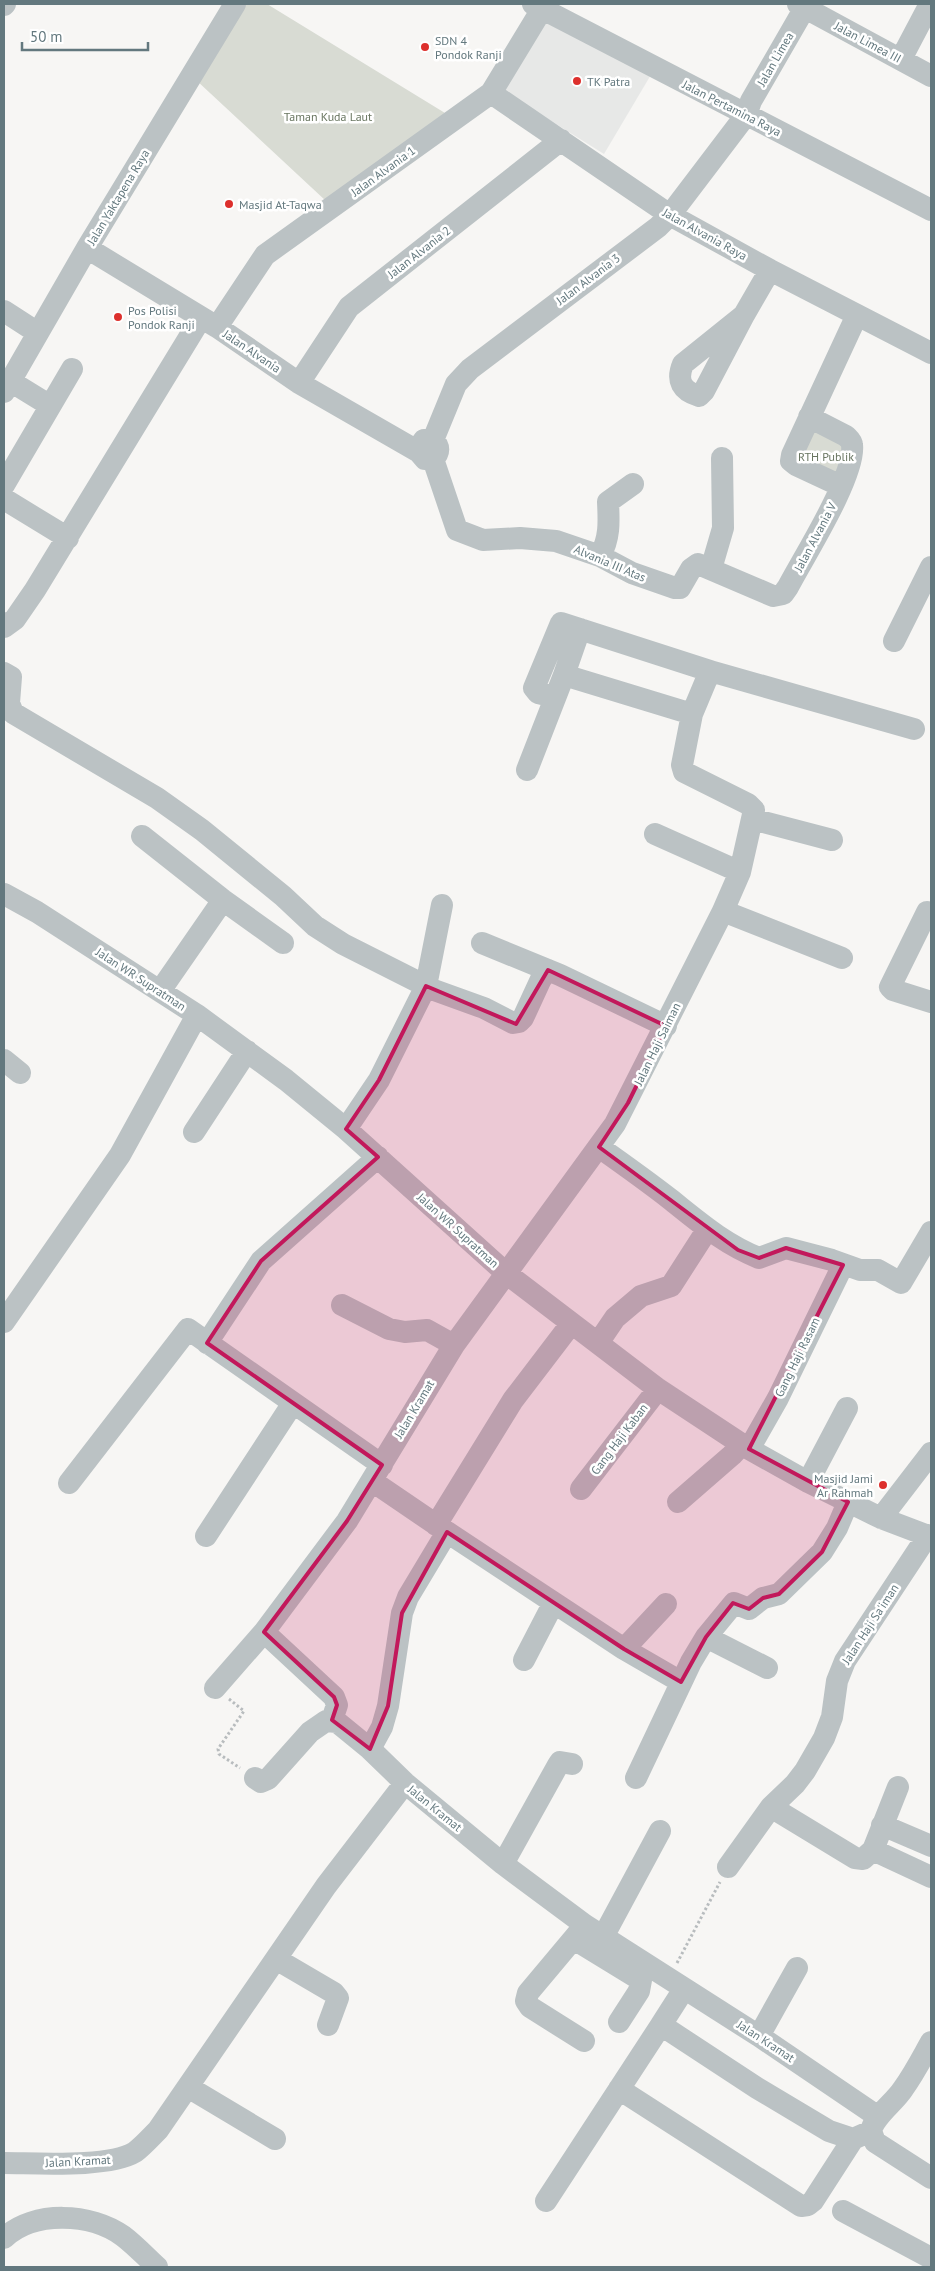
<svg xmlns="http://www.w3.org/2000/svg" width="935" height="2271" viewBox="0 0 935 2271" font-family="'PT Sans',sans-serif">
<rect width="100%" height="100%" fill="#f7f6f4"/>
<path fill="#e7e8e7" d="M547,17l105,56 -48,81 -104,-65z"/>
<path fill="#d8dbd3" d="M241,4h26l178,109 -119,88 -130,-121z
M809,417l43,30 -16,50 -44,-42z"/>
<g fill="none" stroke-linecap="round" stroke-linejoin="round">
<path stroke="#b8bcbe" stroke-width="3" stroke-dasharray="2.5 2.5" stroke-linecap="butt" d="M229,1699l15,12 -26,38 1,5 21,14
M677,1963l43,-81"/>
<path stroke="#bbc2c4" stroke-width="22" d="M533,4l398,206
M798,4l133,72
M4,5l1,-1
M901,59l29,-55
M491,93l179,122 100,55 161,83
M87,248l130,79 82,56 120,69 6,7h8c7,-6 7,-13 0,-19h-9l-5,7v5
M4,311l34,22
M744,315l-61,49c-7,17 -1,27 16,32l5,-5 40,-76 26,-45
M217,327l48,-72 226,-162 51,-84
M10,381l39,24
M299,383l50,-76 212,-167
M4,392l83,-144 148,-244
M433,440l23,-56 14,-15 188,-142 12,-12 76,-100 5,-14 56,-97
M433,459l24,71 26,10 37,-2 36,3 44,15 32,17 43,15h5l11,-19 7,-5 75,32 10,-2 5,-7c15,-29 68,-112 64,-142 0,-4 -3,-6 -6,-9l-37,-19
M4,485l68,-116
M841,486l-45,-21 -5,-4 1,-6 65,-140
M4,499l64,39
M600,556c10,-18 9,-34 8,-54l25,-18
M711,569l12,-41 -1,-70
M4,627l11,-8 20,-29 166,-272
M894,641l37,-74
M710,671l204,58
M4,673l7,4 -2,26 4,10 144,85 45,32 81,66 32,30 28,18 91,46 50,18 29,15 6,-1 4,-4 18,-39 7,-9
M564,675l16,-46
M555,697l-17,-4 -4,-5 27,-65 149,48 -18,43 -10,51 2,7 64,32 6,6 -14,62 -17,39
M527,770l37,-95 128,39
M752,819l80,21
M655,834l85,38
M142,836l81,64 60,43
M4,894l33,18 160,103 89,65 60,49 161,145 151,115 91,60 59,33 73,36 50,19
M927,912l-37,75 3,3 38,12
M482,943l78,32 106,51
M160,991l63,-91
M4,1060l16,13
M346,1129l33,-49 47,-94 16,-81
M194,1132l53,-81
M599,1147c24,17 48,34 71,52 29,23 54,45 89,59l27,-10 46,12 28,10h18l23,13 30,-51
M342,1305l47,24 16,3 22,-2 27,15
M4,1322l116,-167 77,-140
M207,1343l54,-82 117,-104
M598,1343l17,-25 26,-22 30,-10 36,-56
M749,1449l29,-51 65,-133
M372,1481l75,51 -39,65 -6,16 -14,93 -6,21 -12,22 35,34 98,81 82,61 174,111 118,80
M808,1482l39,-74
M69,1483l119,-154 194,136
M581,1489l77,-100
M678,1502l54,-47 10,-11
M881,1518l50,-65
M436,1525l77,-125 58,-76
M447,1532l177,117 42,-45
M206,1536l87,-133
M264,1632l70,65 3,8 -5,15
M706,1637l61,31
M624,1649l57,33
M524,1660l29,-56
M215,1688l49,-56 83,-111 107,-176 161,-221 108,-213 119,47
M255,1778l6,4 7,-3 42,-47 16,-11 11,1 33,27
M636,1778l55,-116 15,-25 28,-34 15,6 14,-11 16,-4 43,-42 15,-24 11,-26
M771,1807l84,51 8,1 10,-9 25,-63
M882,1825l49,21
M873,1850l58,27
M503,1864l55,-99 2,-3 12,2
M728,1867l43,-60 24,-23 10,-13 19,-33 8,-21 5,-36 8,-20 83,-126
M603,1937l57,-106
M574,1939l67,41 -2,11 -20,31
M276,1959l58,34 4,5 -10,27
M661,2025l23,-36
M759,2036l38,-68
M584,2041l-54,-34 -4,-6 2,-8 57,-68
M931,2042c-9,16 -17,32 -28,47 -9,14 -29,27 -32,42l4,11 56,36
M188,2087l87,52
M619,2089l182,117 7,-1 5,-4 40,-62 18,-8
M4,2163c32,0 105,5 131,-11 8,-6 16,-15 23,-22l168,-244 79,-103
M546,2201l115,-176 96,63 72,43 24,8
M843,2211l88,47
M4,2238c30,-28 87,-25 119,-2 12,9 23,21 34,31"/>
</g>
<path fill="#c2185b" fill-opacity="0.2" stroke="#c2185b" stroke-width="4" stroke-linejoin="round" d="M548,970l118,56 -38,77 -29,44 139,103 21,8 27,-10 57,17 -94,184 99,53 -26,50 -43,42 -16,4 -14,11 -16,-6 -27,34 -25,45 -57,-33 -177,-117 -45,81 -14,93 -18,43 -38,-29 5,-15 -3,-8 -70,-65 83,-111 35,-56 -175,-122 54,-82 117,-104 -32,-28 33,-49 47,-94 90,38z"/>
<g fill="#dd302d" stroke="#fff" stroke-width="2">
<circle cx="425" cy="47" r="5"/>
<circle cx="577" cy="81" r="5"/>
<circle cx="229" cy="204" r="5"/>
<circle cx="118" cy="317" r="5"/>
<circle cx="883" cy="1485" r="5"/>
</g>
<g text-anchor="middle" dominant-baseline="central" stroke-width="5" stroke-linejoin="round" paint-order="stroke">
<g font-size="12" fill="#63787e" stroke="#fff" text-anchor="start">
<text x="435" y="40">SDN 4<tspan x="435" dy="14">Pondok Ranji</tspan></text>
<text x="587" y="81">TK Patra</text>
<text x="239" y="204">Masjid At-Taqwa</text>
<text x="128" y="310">Pos Polisi<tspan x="128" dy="14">Pondok Ranji</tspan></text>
<text x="873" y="1478" text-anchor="end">Masjid Jami<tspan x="873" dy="14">Ar Rahmah</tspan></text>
</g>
<g font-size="12" fill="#63787e" stroke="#fff">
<text transform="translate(868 42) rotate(28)">Jalan Limea III</text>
<text transform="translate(775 59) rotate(-60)">Jalan Limea</text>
<text transform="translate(732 108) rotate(27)">Jalan Pertamina Raya</text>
<text transform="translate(383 171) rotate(-36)">Jalan Alvania 1</text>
<text transform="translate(118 197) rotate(-59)">Jalan Yaktapena Raya</text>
<text transform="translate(705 234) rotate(29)">Jalan Alvania Raya</text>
<text transform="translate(419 252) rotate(-38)">Jalan Alvania 2</text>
<text transform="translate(588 279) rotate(-37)">Jalan Alvania 3</text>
<text transform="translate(252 351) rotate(34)">Jalan Alvania</text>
<text transform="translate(815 537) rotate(-62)">Jalan Alvania V</text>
<text transform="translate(610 563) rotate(23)">Alvania III Atas</text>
<text transform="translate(141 979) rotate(33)">Jalan WR Supratman</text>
<text transform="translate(657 1044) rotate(-64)">Jalan Haji Saiman</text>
<text transform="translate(458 1230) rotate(42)">Jalan WR Supratman</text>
<text transform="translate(797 1357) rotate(-64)">Gang Haji Rasam</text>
<text transform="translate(414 1409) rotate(-59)">Jalan Kramat</text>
<text transform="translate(619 1439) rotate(-53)">Gang Haji Kaban</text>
<text transform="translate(870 1624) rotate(-57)">Jalan Haji Sa'iman</text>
<text transform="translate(435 1808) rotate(39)">Jalan Kramat</text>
<text transform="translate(766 2041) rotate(33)">Jalan Kramat</text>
<text transform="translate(78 2161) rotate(-3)">Jalan Kramat</text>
</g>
<g font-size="12" fill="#697661" stroke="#fff">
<text x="328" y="116">Taman Kuda Laut</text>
<text x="826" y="456">RTH Publik</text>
</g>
</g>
<rect width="935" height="2271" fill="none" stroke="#63787e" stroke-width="10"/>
<path d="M22 42v8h126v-8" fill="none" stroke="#63787e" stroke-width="2.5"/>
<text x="30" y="42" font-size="15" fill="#63787e" stroke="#ffffff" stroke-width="4" paint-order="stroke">50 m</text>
</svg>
